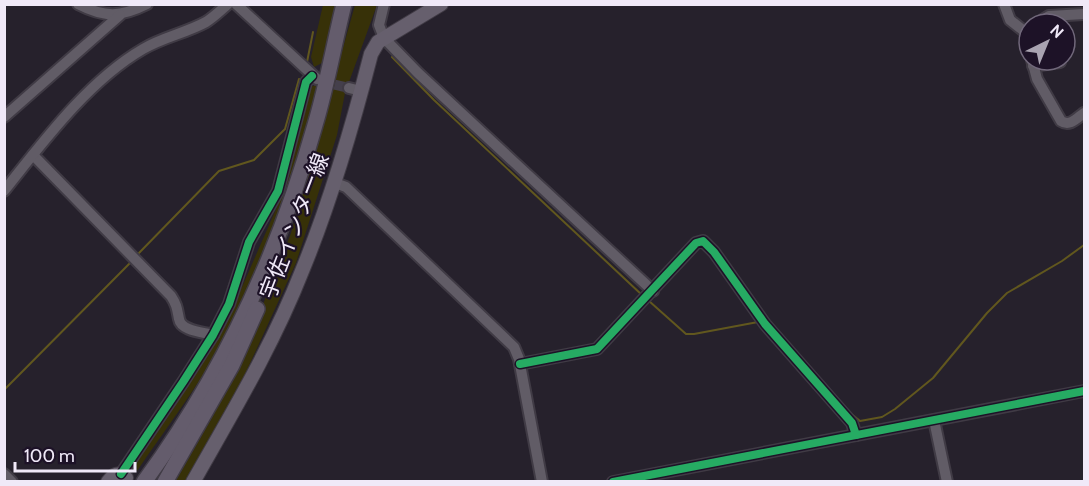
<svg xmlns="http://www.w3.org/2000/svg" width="1089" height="486" viewBox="0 0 1089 486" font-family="Cabin,'Noto Sans JP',sans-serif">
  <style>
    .green { fill: #373108 }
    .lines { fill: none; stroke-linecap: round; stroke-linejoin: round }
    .stream { stroke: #61571e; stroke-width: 2 }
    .minor-tunnel { stroke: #443f4b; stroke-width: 10; stroke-dasharray: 10 5; stroke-linecap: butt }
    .minor-casing { stroke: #403b45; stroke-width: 14 }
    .major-casing { stroke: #403b45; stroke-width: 16 }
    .highway-casing { stroke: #403b45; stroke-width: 18 }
    .minor { stroke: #615c66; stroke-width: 10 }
    .major { stroke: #665f6d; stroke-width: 14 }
    .highway { stroke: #645c6c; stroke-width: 15 }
    .cycleway-casing { stroke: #1d1227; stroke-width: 11 }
    .cycleway { stroke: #26ab63; stroke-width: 8 }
    .labels { text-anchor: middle; stroke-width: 4.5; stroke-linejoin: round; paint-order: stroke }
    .street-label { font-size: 22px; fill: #f0e9f8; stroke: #1d1227 }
  </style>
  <rect width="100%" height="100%" fill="#26212c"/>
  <!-- green -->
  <g class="green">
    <path d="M323,5H338L322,63L314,67L311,57Z"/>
    <path d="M355,5H377L345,93L337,135L296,263L241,383L185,481L175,482L213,416L249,340L291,233Z"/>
    <path d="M317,85C297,163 275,241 238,314C211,369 172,420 137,471L136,460L185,387L235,303L280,200L300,113L309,87Z"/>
  </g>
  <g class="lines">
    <!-- stream -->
    <g class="stream">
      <path d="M392,57L434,100L642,295"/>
      <path d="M307,62L313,32"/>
      <path d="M138,254L219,171L254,160L285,129L299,79"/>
      <path d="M649,301L686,334H694L758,322"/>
      <path d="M4,390L131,262"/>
      <path d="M849,412L860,421L882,417L895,409L933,378L987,313L1007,293L1062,261L1084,245"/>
    </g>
    <!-- minor-tunnel -->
    <path class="minor-tunnel" d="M320,81L349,88"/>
    <defs>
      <g id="minor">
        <path d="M78,4C105,18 121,17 147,4"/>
        <path d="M236,4L317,79"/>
        <path d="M384,4L379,25L384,38L418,73L653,291"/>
        <path d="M1004,4L1010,20L1029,35"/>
        <path d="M1036,24L1049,16L1084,14"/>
        <path d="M1032,60L1037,79L1061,121C1070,127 1077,118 1084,113"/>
        <path d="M1033,66L1060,62"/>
        <path d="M349,88L361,91"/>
        <path d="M4,117L120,15"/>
        <path d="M33,155L171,296C177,305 177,309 179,319C181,331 203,332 213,335"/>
        <path d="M335,183L346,187L514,347L519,359L542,482"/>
        <path d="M4,191C43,142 88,81 143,49C163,37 186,33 206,22C214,17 221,10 228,4"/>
        <path d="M520,364L597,349L696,243L703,241L714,252L765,324L852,423L856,435"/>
        <path d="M934,420L947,482"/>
        <path d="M4,474L12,482"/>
        <path d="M121,474L183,382L213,335L229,304L249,242L278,191L306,82L312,76"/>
        <path d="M613,482L1084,391"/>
      </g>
      <g id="major">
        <path d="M108,482C114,474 118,472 126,478"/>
        <path d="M193,482C232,413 273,345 302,271C331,201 352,128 371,54L378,42L441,4"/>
      </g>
      <g id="highway">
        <path d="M144,482C223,374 279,253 315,125C327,85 334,44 344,4"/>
        <path d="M165,482L232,365L257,309"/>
      </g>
    </defs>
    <!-- minor casing -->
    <use href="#minor" class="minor-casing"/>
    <!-- major casing -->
    <use href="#major" class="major-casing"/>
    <!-- highway casing -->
    <use href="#highway" class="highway-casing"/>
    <!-- minor -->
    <use href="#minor" class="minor"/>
    <!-- major -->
    <use href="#major" class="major"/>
    <!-- highway -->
    <use href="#highway" class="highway"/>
    <defs>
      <g id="cycleway">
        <path d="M520,364L597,349L696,243L703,241L714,252L765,324L852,423L856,435"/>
        <path d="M121,474L183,382L213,335L229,304L249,242L278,191L306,82L312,76"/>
        <path d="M613,482L1084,391"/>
      </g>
    </defs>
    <!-- cycleway casing -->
    <use href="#cycleway" class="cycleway-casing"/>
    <!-- cycleway -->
    <use href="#cycleway" class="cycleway"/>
  </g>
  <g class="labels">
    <!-- street labels -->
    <g class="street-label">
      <text transform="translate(294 226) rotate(-69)" y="8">宇佐インター線</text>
    </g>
  </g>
  <!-- border -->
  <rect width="1089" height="486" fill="none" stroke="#f0e9f8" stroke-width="12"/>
  <!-- north arrow -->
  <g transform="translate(1047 42) rotate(43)"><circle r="28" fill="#1d1227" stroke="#71687b" stroke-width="1.5"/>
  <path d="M0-4.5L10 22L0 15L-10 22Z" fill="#a9a3b1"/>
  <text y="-9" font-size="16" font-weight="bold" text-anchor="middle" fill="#f0e9f8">N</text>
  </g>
  <!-- scale -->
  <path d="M15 462v9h120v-9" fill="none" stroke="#f0e9f8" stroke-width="3"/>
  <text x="24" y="462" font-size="18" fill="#f0e9f8" stroke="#1d1227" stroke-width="4.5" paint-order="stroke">100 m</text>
</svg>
